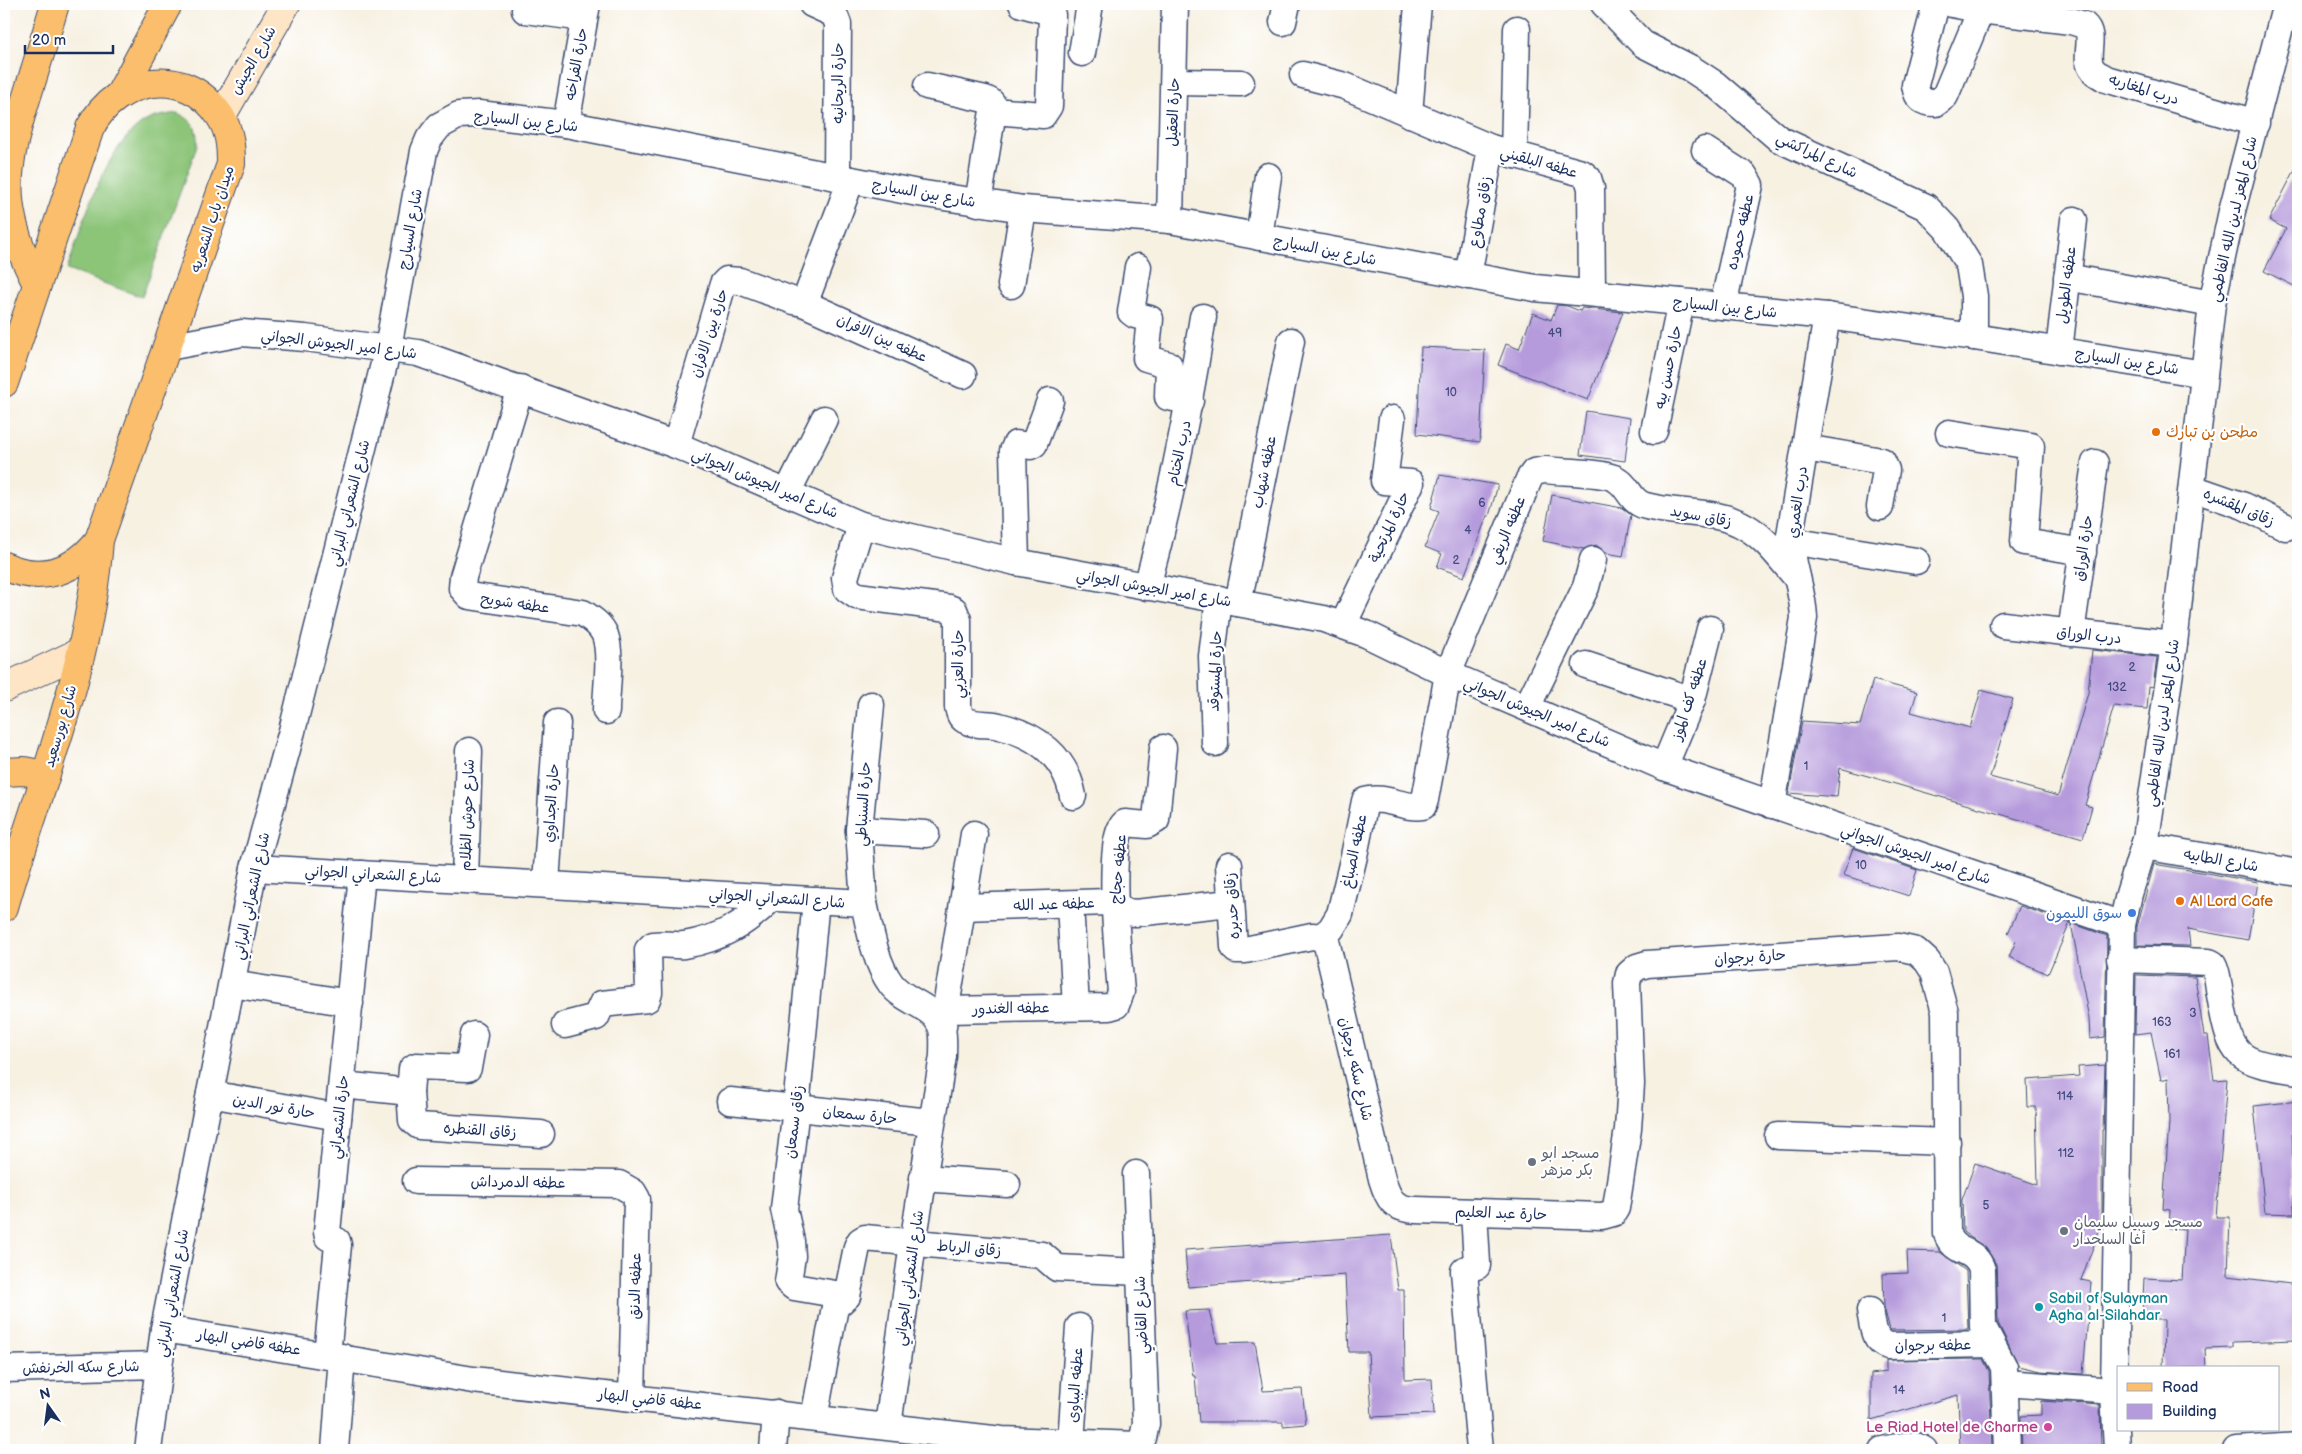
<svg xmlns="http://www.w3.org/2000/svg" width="2302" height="1454" viewBox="0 0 2302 1454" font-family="'Balsamiq Sans','Playpen Sans Arabic',sans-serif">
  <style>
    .grass { fill: #8cc578; stroke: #547a6b }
    .building { fill: #b69bdc }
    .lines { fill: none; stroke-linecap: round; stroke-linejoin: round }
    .minor-casing { stroke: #3c4c72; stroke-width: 29 }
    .secondary-casing { stroke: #3c4c72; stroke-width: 30 }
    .primary-casing { stroke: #3c4c72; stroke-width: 30 }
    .minor { stroke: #fff; stroke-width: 26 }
    .secondary { stroke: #fde5c5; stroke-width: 28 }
    .primary { stroke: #fabe6d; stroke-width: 28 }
    .food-dot { fill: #e8710a; stroke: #fff; stroke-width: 2 }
    .shop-dot { fill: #3f7fe0; stroke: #fff; stroke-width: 2 }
    .worship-dot { fill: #6b7280; stroke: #fff; stroke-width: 2 }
    .culture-dot { fill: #0f9aa8; stroke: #fff; stroke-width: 2 }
    .hotel-dot { fill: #d1479c; stroke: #fff; stroke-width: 2 }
    .labels { text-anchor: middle; stroke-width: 4.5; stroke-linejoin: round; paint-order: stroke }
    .number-label { font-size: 12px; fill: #424a7e }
    .street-label { font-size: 15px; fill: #1b2f5e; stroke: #fff }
    .food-label { font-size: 15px; fill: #c56008; stroke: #fff; text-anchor: start }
    .shop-label { font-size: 15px; fill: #366cbe; stroke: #fff; text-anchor: end }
    .worship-label { font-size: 15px; fill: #5b616d; stroke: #fff; text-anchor: start }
    .culture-label { font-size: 15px; fill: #0d838f; stroke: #fff; text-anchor: start }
    .hotel-label { font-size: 15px; fill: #b23c85; stroke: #fff; text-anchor: end }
  </style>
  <rect width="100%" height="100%" fill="#fff"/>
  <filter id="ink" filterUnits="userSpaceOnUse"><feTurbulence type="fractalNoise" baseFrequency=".02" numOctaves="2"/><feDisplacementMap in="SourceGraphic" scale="10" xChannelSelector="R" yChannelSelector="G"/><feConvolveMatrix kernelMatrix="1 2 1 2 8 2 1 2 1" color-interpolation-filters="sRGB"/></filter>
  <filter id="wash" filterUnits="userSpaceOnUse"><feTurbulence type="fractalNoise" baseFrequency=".0096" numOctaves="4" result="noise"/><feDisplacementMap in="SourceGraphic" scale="20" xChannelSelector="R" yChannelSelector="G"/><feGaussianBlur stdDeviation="1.12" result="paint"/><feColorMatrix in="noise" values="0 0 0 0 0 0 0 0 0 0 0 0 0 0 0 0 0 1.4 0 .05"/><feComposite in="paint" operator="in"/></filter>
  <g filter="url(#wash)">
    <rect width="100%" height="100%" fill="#f7f1e2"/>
    <!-- grass -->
    <path class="grass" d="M177,113C194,120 198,129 197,146L142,297L67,270C82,227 102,152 141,124C152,116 165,115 177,113Z"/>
    <g id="blocks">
      <!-- building -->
      <g class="building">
        <path d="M2298,164V288L2264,271L2286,229L2269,220Z"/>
        <path d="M1557,305L1567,306L1580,311L1582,308L1623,312L1588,400L1498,365L1506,344L1519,349L1533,313L1551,320Z"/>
        <path d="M1421,347L1485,350L1480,442L1417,434Z"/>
        <path d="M1586,411L1630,418L1625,461L1580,455Z"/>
        <path d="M1440,475L1498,485L1489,516H1487L1464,577L1437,567L1442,554L1425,547L1439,511L1431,508Z"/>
        <path d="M1552,495L1622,508L1631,515L1623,556L1606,553L1596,545L1584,549L1543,541Z"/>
        <path d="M2092,650L2157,657L2153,687L2149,686L2147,709L2114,706L2085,805L2092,807L2083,838L1840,768L1837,797L1789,793L1802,721L1860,725L1873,680L1917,692L1911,712L1970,728L1981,690L2013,699L1990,777L2058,796L2088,693Z"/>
        <path d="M1853,848L1917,870L1909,896L1843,875Z"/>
        <path d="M2154,864L2258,882L2248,940L2188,929L2190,946L2137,945V927Z"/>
        <path d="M2020,906L2070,923L2048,974L2009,957L2016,941L2008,933Z"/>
        <path d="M2071,923L2107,936L2105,1037L2090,1039L2089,1019Z"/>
        <path d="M2136,975L2195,977L2204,1036H2208L2214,1080L2227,1079L2216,1217H2230L2228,1276L2298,1285V1340L2233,1342V1348L2205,1349L2206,1368H2163L2164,1320H2142L2144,1278L2182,1280L2185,1229L2169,1228L2170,1210L2163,1209L2169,1122L2168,1078L2161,1080L2151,1032L2135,1034Z"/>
        <path d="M2105,1065L2103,1130H2102V1223L2081,1280L2091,1282L2083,1374L2041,1371L2019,1366L1998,1323L1996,1264L1986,1248L1963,1232L1962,1200L1975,1163L2038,1185L2036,1107H2028L2027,1080L2079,1076L2078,1067Z"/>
        <path d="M2298,1101V1132L2292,1133L2294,1214L2265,1213L2254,1106Z"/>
        <path d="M1391,1235L1398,1290H1404L1405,1380L1432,1379L1434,1414L1372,1417L1368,1352H1349L1345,1275L1188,1287L1185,1250Z"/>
        <path d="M1907,1251L1940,1252L1966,1271L1968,1329L1890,1330L1884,1307L1883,1274L1908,1273Z"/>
        <path d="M1209,1310L1217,1343L1255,1342L1263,1391L1302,1389L1306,1424L1283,1426V1422H1199L1195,1376H1193L1185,1311Z"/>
        <path d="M1983,1359L1989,1371L1992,1450H1960L1958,1395L1871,1420V1374L1886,1372V1360Z"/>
        <path d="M2041,1401L2100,1405L2101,1450H2022L2021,1416L2041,1415Z"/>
      </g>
    </g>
  </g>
  <g filter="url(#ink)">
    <use href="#blocks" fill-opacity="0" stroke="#3c4c72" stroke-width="1"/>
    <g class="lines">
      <defs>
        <g id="minor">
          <path d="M812,4L834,14L838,24L837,177"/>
          <path d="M1604,4L1643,44L1690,68L1716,85L1779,139L1926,207L1947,229L1969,265L1974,296V337"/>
          <path d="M1936,4L1915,85C1917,99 1922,103 1936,103L1945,96L1981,10"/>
          <path d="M1952,4L1988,11L2071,21L2084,25C2097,36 2082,58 2093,70C2096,74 2102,76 2106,79L2256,123"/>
          <path d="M525,10L584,18"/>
          <path d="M1283,22L1287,4"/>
          <path d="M1082,53L1090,4"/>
          <path d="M1303,75L1345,86L1491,148L1582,173L1588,178L1591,188L1592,293"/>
          <path d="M1174,82L1241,83"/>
          <path d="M927,86L985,99L991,102L996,110"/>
          <path d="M1409,114L1418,4"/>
          <path d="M566,124L587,4"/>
          <path d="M1705,150L1744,175L1750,185L1723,306"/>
          <path d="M1514,155L1517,29"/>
          <path d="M978,203L993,111L1043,115L1049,106L1052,15L1047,11L1022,4"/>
          <path d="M1170,220L1175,4"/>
          <path d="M1259,237L1268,176"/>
          <path d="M1138,267L1131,312L1135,315L1150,319L1146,358L1169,365L1168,397L1190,401"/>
          <path d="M1468,276L1491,148"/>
          <path d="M2067,277L2212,304"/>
          <path d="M1011,285L1023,209"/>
          <path d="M801,302L963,375"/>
          <path d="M168,347L242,333L305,338L418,353L676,445L861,525L1016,562L1324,619L1366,634L1448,674L1664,767L2122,925"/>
          <path d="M2059,351L2074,220"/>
          <path d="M520,388L463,577L462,588L469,596L583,613C592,619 601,625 605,635C612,655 606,690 606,711"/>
          <path d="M1654,431L1681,302"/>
          <path d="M1949,433L2031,446L2024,542L2083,552"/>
          <path d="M676,445L723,284L727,280L740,281L794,301L799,302L806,299L851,180"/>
          <path d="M1805,448L1882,461L1886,470L1880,507"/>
          <path d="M2192,488L2244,506L2286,527"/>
          <path d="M787,493L824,419"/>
          <path d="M861,525L845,578L847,589L857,596L949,608L954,610L958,620V707C959,712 960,717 965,720C975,726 989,723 999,726C1037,735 1066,757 1073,796"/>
          <path d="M1790,541L1916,561"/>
          <path d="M1016,562L1013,451L1016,444L1030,446L1034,444L1050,401"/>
          <path d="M1147,587C1171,498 1189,408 1203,317"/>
          <path d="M1238,603L1291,341"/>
          <path d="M1343,625L1411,483L1384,481L1392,419"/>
          <path d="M2003,625L2174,644"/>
          <path d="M2071,633L2095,463"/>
          <path d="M1586,665L1692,700"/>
          <path d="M1527,707L1586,587L1593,560"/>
          <path d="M1215,743L1212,656L1219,599"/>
          <path d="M1664,767L1692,700L1710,629"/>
          <path d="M1772,805L1804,618C1803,589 1791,565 1790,535L1827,316"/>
          <path d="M859,830L926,834"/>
          <path d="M2144,846L2298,873"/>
          <path d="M1229,865L1234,947L1236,950H1245L1312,936L1321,937"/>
          <path d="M254,868L864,903C870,930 875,962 891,984C905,1003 935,1005 942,1029C944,1037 943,1048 943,1056L913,1243L888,1426"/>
          <path d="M465,879L469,751"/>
          <path d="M546,883L557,723"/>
          <path d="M816,900L796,1108L784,1209L791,1241L792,1256L788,1282L794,1287L847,1296"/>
          <path d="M864,903L859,830L871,705"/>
          <path d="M1070,904L1076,1007"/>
          <path d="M963,907L1108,902L1127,912L1135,913L1231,903"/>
          <path d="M1321,937L1327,945L1382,1179C1388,1199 1393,1209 1416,1210L1602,1216L1613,1213L1616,1208L1628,1129L1631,1084L1627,983L1629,974L1637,967L1647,964L1898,947L1916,951L1927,961L1934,972L1945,1012L1947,1234C1954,1255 1975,1247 1982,1270L1983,1327L2004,1367L2007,1450"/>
          <path d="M1321,937L1331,929L1340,914L1354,856L1365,801C1385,795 1403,809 1423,806L1425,800L1448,674L1529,479L1534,472L1545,470C1560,472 1605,472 1616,479C1629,486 1630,502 1646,506C1679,515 1716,509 1746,527C1766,538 1782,561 1797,578"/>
          <path d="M2120,959L2209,962L2213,964C2218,972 2218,985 2220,995C2231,1059 2235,1061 2298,1071"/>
          <path d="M232,984L350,1003"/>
          <path d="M946,1010L1109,1007L1116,1005L1121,992C1119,966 1105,836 1125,823L1147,825L1156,820L1163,748"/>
          <path d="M565,1025L596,1017L602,1004L647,999L649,993L648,950L653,945C663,943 674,946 684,945C721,939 746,923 772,898"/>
          <path d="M943,1026L974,834"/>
          <path d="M342,1085L410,1092L412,1069L416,1066L468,1068L474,1035"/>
          <path d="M410,1092L412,1120L419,1126L541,1134"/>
          <path d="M210,1094L338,1117"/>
          <path d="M730,1101L931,1122"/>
          <path d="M1778,1136L1947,1142"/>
          <path d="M923,1178L1007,1184"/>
          <path d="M416,1181L619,1184L633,1192L637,1199L632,1397"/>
          <path d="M1474,1212L1477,1263V1266L1466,1269L1464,1271L1480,1450"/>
          <path d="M1870,1311C1873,1324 1872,1341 1888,1346L1991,1344"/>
          <path d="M164,1329L473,1380L1002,1440L1138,1445"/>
          <path d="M327,1355L338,1245L337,1241L328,1237L327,1232L362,874"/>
          <path d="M4,1369L159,1365"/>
          <path d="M2005,1383L2114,1391"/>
          <path d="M814,1418L835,1307L847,1296L857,1247L860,1241L865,1238L1042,1255L1057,1268L1140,1272"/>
          <path d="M1071,1442L1079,1327"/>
          <path d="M148,1450L164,1329L254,868L292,731L388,348L424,151L429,139L439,126L459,115L479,114L566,124L918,193L1023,209L1170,220L1535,288L1827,316L1974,337L2204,374"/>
          <path d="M335,1450L342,1357"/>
          <path d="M773,1450L776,1413"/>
          <path d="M1131,1450L1143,1438L1146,1424L1136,1174"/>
          <path d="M1882,1450C1896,1448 1912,1441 1924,1450"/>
          <path d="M2117,1450L2114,1391L2122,925L2129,894L2146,839L2174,644L2212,304L2232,211L2286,4"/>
          <path d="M2236,1450L2298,1446"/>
        </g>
        <g id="secondary">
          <path d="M221,117L286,4"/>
          <path d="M4,688L80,652"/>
        </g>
        <g id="primary">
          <path d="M121,92L168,4"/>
          <path d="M37,284C0,213 2,174 26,99C36,67 46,35 55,4"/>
          <path d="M4,383L90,128C117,76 186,64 220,116C230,131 231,147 231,164L99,540C74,572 42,583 4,566"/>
          <path d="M4,772L24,771L45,775"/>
          <path d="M4,907C39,786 90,667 99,540"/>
        </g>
      </defs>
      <!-- minor casing -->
      <use href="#minor" class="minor-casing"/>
      <!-- secondary casing -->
      <use href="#secondary" class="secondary-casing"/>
      <!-- primary casing -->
      <use href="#primary" class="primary-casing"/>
      <!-- minor -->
      <use href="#minor" class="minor"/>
      <!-- secondary -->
      <use href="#secondary" class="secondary"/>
      <!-- primary -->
      <use href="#primary" class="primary"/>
    </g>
  </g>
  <!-- markers -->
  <g class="food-dot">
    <circle cx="2156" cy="432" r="5"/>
    <circle cx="2180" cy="901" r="5"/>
  </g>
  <circle class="shop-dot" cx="2132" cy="913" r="5"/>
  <g class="worship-dot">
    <circle cx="1532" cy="1162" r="5"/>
    <circle cx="2064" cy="1231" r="5"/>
  </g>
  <circle class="culture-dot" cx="2039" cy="1307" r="5"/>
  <circle class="hotel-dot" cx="2048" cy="1427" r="5"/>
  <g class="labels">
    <!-- number labels -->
    <g class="number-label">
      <text x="1555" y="337">49</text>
      <text x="1451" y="396">10</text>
      <text x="1482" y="507">6</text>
      <text x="1468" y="534">4</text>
      <text x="1456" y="564">2</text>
      <text x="2132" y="671">2</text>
      <text x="2117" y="691">132</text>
      <text x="1806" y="770">1</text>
      <text x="1861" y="869">10</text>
      <text x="2193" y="1017">3</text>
      <text x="2162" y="1026">163</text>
      <text x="2172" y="1058">161</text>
      <text x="2065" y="1100">114</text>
      <text x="2066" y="1157">112</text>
      <text x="1986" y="1209">5</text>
      <text x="1944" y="1322">1</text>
      <text x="1899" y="1394">14</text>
    </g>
    <!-- street labels -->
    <g class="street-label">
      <text transform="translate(253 60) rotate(-60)" y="5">شارع الجيش</text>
      <text transform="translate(576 64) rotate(-80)" y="5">حارة الفراخه</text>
      <text transform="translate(838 83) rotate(-90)" y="5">حارة الريحانيه</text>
      <text transform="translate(2144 89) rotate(17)" y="5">درب المغاربه</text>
      <text transform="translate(1173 112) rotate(-88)" y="5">حارة العقيل</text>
      <text transform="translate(526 121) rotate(6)" y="5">شارع بين السيارج</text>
      <text transform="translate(1817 155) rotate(25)" y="5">شارع المراكشي</text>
      <text transform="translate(1539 162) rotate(16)" y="5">عطفه البلقيني</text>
      <text transform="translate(924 193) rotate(10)" y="5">شارع بين السيارج</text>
      <text transform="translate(1480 212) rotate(-80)" y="5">زقاق مطاوع</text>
      <text transform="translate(212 219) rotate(-72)" y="5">ميدان باب الشعريه</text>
      <text transform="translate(2233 219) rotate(-77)" y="5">شارع المعز لدين الله الفاطمي</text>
      <text transform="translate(410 229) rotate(-80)" y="5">شارع السيارج</text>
      <text transform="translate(1740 232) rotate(-77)" y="5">عطفه حموده</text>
      <text transform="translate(1325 250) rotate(11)" y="5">شارع بين السيارج</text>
      <text transform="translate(2066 285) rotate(-83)" y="5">عطفه الطويل</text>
      <text transform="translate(1725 307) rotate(6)" y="5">شارع بين السيارج</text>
      <text transform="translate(709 333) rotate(-72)" y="5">حارة بين الافران</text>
      <text transform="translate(882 338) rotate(24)" y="5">عطفه بين الافران</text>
      <text transform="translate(339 344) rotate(7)" y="5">شارع امير الجيوش الجواني</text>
      <text transform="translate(2127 361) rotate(9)" y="5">شارع بين السيارج</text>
      <text transform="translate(1668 367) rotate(-78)" y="5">حارة حسن بيه</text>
      <text transform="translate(1179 453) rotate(-78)" y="5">درب الختام</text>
      <text transform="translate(1264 472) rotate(-79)" y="5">عطفه شهاب</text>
      <text transform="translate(765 483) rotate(23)" y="5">شارع امير الجيوش الجواني</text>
      <text transform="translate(1797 502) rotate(-82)" y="5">درب الغمري</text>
      <text transform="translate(349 503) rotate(-76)" y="5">شارع الشعراني البراني</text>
      <text transform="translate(2239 507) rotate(23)" y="5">زقاق المقشره</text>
      <text transform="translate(1701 516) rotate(11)" y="5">زقاق سويد</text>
      <text transform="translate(1389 527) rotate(-65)" y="5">حارة المرتحية</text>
      <text transform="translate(1507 530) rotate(-67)" y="5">عطفه الريفي</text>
      <text transform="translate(2083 548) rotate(-82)" y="5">حارة الوراق</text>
      <text transform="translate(1154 588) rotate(10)" y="5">شارع امير الجيوش الجواني</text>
      <text transform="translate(515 603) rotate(8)" y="5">عطفه شويح</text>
      <text transform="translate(2089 635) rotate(6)" y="5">درب الوراق</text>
      <text transform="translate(958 664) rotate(-90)" y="5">حارة العزبي</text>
      <text transform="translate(1215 671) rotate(-88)" y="5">حارة المستوقد</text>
      <text transform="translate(1689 699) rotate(-72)" y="5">عطفه كف الموز</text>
      <text transform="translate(1537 712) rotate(23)" y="5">شارع امير الجيوش الجواني</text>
      <text transform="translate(2162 723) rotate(-82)" y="5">شارع المعز لدين الله الفاطمي</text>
      <text transform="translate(60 726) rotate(-74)" y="5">شارع بورسعيد</text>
      <text transform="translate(551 803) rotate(-86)" y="5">حارة الجداوي</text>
      <text transform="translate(863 804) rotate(-87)" y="5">حارة السنباطي</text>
      <text transform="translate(467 815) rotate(-88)" y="5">شارع حوش الظلام</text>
      <text transform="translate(1354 851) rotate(-78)" y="5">عطفه الصباغ</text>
      <text transform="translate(1916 854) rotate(19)" y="5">شارع امير الجيوش الجواني</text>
      <text transform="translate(2221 860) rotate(10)" y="5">شارع الطابيه</text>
      <text transform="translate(1118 869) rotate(-85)" y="5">عطفه حجاج</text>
      <text transform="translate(373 874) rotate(3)" y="5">شارع الشعراني الجواني</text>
      <text transform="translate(251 896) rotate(-78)" y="5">شارع الشعراني البراني</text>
      <text transform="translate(777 898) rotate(4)" y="5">شارع الشعراني الجواني</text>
      <text transform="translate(1054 904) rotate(-2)" y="5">عطفه عبد الله</text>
      <text transform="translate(1232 906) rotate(-94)" y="5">زقاق حدبره</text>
      <text transform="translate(1750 957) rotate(-4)" y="5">حارة برجوان</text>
      <text transform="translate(1011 1008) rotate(-1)" y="5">عطفه الغندور</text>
      <text transform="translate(1356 1069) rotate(77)" y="5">شارع سكه برجوان</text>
      <text transform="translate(274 1106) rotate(10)" y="5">حارة نور الدين</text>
      <text transform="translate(860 1115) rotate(6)" y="5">حارة سمعان</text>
      <text transform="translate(339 1117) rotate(-84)" y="5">حارة الشعراني</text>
      <text transform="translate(794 1122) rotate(-83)" y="5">زقاق سمعان</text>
      <text transform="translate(480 1130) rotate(4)" y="5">زقاق القنطره</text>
      <text transform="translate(518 1182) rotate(1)" y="5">عطفه الدمرداش</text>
      <text transform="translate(1501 1213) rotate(2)" y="5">حارة عبد العليم</text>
      <text transform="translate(969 1248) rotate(5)" y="5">زقاق الرباط</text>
      <text transform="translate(909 1278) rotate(-82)" y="5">شارع الشعراني الجواني</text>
      <text transform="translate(635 1286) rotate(-89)" y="5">عطفه الدنق</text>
      <text transform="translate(172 1293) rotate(-80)" y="5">شارع الشعراني البراني</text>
      <text transform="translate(1141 1315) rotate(-92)" y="5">شارع القاضي</text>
      <text transform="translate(249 1342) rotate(9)" y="5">عطفه قاضي البهار</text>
      <text transform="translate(1933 1345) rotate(-1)" y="5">عطفه برجوان</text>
      <text transform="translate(81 1367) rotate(-1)" y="5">شارع سكه الخرنفش</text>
      <text transform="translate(1075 1385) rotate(-86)" y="5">عطفه البباوى</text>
      <text transform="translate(650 1399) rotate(6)" y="5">عطفه قاضي البهار</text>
    </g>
    <!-- food labels -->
    <g class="food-label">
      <text x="2166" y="437">مطحن بن تبارك</text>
      <text x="2190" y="906">Al Lord Cafe</text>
    </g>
    <!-- shop labels -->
    <g class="shop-label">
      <text x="2122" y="918">سوق الليمون</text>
    </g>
    <!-- worship labels -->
    <g class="worship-label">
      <text x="1542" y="1158">مسجد ابو<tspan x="1542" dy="17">بكر مزهر</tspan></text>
      <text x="2074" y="1227">مسجد وسبيل سليمان<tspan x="2074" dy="17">أغا السلحدار</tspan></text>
    </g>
    <!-- culture labels -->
    <g class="culture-label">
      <text x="2049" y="1303">Sabil of Sulayman<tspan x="2049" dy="17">Agha al-Silahdar</tspan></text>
    </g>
    <!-- hotel labels -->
    <g class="hotel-label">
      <text x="2038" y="1432">Le Riad Hotel de Charme</text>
    </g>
  </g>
  <!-- margin -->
  <rect width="2302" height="1454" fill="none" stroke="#fff" stroke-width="20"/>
  <!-- legend -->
  <rect x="2117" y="1366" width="162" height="65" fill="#ffffff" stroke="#a4acbf"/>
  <rect x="2127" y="1383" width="25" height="8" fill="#fabe6d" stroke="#a4acbf"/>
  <text x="2162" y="1392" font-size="15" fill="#1b2f5e">Road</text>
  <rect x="2127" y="1404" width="25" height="15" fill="#b69bdc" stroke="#a4acbf"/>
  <text x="2162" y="1416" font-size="15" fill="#1b2f5e">Building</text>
  <!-- north arrow -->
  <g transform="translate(48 1406) rotate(346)" stroke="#ffffff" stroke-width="4" paint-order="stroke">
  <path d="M0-4L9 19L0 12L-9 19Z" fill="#1b2f5e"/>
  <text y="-8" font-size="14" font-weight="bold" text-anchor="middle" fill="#1b2f5e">N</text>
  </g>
  <!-- scale -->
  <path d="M25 45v8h88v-8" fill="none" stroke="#1b2f5e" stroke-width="2.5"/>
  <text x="32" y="45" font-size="15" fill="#1b2f5e" stroke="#ffffff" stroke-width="4" paint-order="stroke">20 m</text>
</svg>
